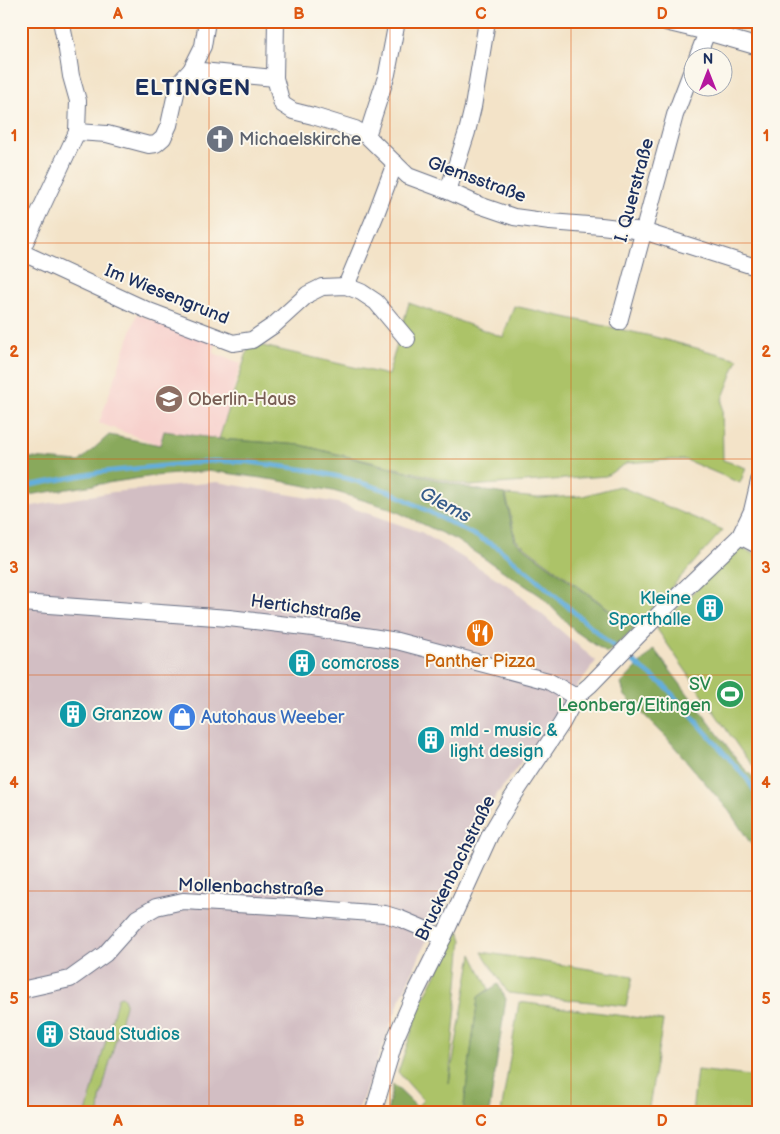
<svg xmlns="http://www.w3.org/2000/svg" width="780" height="1134" viewBox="0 0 780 1134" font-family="'Balsamiq Sans',sans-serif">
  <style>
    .built { fill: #f7d0cc }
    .industrial { fill: #d2bec3 }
    .green { fill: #acc368; stroke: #647963 }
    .forest { fill: #89a95c; stroke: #526c5d }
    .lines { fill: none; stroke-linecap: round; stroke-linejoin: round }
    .stream { stroke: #64aedc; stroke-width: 4.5 }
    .minor-casing { stroke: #676e83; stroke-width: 18 }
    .minor { stroke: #fff; stroke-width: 16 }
    .grid { fill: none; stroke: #de5710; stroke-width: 1; stroke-opacity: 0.55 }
    .labels { text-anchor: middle; stroke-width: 4; stroke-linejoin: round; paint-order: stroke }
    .worship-label { font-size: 18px; fill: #5b616d; stroke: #fbf7ec; text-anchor: start }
    .street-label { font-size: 18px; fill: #1b2f5e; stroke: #fbf7ec }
    .education-label { font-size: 18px; fill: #785e54; stroke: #fbf7ec; text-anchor: start }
    .culture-label { font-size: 18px; fill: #0d838f; stroke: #fbf7ec; text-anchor: start }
    .food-label { font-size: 18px; fill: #c56008; stroke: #fbf7ec }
    .leisure-label { font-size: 18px; fill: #27864d; stroke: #fbf7ec; text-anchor: end }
    .shop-label { font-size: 18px; fill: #366cbe; stroke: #fbf7ec; text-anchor: start }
    .water-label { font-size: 19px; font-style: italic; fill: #355b8a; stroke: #fbf7ec }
    .district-label { font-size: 22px; font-weight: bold; letter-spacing: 1px; fill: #1b2f5e; stroke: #fbf7ec }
    .neatline { fill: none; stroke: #de5710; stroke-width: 2 }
    .grid-label { font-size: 16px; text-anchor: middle; font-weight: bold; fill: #de5710 }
  </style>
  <rect width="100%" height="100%" fill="#fbf7ec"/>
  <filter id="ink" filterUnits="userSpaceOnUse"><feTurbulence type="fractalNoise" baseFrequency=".02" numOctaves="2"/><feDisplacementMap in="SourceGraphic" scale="10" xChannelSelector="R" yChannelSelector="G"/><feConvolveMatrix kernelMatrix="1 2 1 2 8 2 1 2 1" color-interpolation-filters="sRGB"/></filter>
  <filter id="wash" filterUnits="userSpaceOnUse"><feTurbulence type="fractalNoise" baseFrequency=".0096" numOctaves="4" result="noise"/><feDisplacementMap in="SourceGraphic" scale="20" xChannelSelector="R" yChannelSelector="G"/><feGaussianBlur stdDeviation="1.12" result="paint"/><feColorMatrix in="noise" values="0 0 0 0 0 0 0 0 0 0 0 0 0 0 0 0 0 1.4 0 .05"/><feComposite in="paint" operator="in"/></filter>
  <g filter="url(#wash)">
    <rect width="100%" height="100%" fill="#f3e3c8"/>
    <!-- built -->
    <path class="built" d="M137,314L216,342L213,353L241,363L219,439L164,432L160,445L99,423Z"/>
    <!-- industrial -->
    <path class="industrial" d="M217,482L338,503L421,532L509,586L596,661L495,797L446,897L402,995L357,1113H21V508L113,492Z"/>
    <!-- green -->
    <g class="green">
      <path d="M409,303L503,337L514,306L651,336L738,359L722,400L723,460L746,468L740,483L686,460H666L627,463L606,476L470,486L301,445L219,439L250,343L388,375Z"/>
      <path d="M619,486L723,530L635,628L516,540L506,495L538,498L583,496Z"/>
      <path d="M738,547L759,556V772L746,758L657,629Z"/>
      <path d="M459,931L462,940L449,1083L472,954L489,989L478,997L463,1113H419L417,1107L423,1100L398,1072L422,1001Z"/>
      <path d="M482,952L633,976L626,1006L508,993Z"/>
      <path d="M122,996L125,1000V1005L100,1099L99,1113H86L118,997Z"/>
      <path d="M519,1002L663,1021L648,1113H501Z"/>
      <path d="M697,1070L759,1077V1113H692Z"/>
    </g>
    <!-- forest -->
    <g class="forest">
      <path d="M164,431L219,439L301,445L473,489L505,494L515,541L635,629L607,653L575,631L541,596L456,540L389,508L333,491L275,480L212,471L154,476L21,496V457L79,462L109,435L160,445Z"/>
      <path d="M654,649L742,766L759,783V856L729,811L667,738L625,696L621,684Z"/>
      <path d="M498,984L506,999L489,1113H463L478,997Z"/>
      <path d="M393,1084L417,1107L419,1113H387Z"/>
    </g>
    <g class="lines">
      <!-- stream -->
      <path class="stream" d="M21,487L101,472L213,461L248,462L309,470L349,479L391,492L497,547L534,577L608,642L666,687L747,779L759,798"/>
    </g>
  </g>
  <g filter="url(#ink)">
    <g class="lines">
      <defs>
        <g id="minor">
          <path d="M276,21L275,78L282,104L293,111L313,116L355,129L367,136L408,176L448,191L479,205L514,217L550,222L601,226L643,231L759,268"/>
          <path d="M661,21L707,32L759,47"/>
          <path d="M697,58L707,32"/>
          <path d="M191,70L275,78"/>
          <path d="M77,132L107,134L149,145L156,144L163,138L169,125L178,84L191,70L203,46L207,21"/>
          <path d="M367,136L387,74L397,21"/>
          <path d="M448,191L467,132L473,107L487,21"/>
          <path d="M21,251L77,132L78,101L71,76L67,50L61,21"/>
          <path d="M21,252L149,311L233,343L252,340L274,325L308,294L322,287L346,286L361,292L376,302L407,339"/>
          <path d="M346,286L376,214L395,163"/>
          <path d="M619,322L675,115L692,70"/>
          <path d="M740,536L759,546"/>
          <path d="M21,603L229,618L313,628L397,641L548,681L576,697"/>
          <path d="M21,990L70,979L105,954L137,918L156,907L183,901L291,907L385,914L401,919L427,930L443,938"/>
          <path d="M373,1113L396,1037L412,1000L443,938L490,835L510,801L562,723L576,697L590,685L661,612L740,536L752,511L759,481"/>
        </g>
      </defs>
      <!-- minor casing -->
      <use href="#minor" class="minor-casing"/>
      <!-- minor -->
      <use href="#minor" class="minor"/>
    </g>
  </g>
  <!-- grid -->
  <path class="grid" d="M209,21V1113M390,21V1113M571,21V1113M21,243H759M21,459H759M21,675H759M21,891H759"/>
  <!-- icons -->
  <defs>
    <symbol id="church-disc" viewBox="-11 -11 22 22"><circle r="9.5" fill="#6b7280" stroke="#fbf7ec"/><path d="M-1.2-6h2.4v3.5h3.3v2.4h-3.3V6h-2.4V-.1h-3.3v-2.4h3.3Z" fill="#fff"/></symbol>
    <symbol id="school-disc" viewBox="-11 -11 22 22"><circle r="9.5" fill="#8d6e63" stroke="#fbf7ec"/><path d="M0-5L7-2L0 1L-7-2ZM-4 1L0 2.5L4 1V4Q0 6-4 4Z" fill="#fff"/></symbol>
    <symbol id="building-disc" viewBox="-11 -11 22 22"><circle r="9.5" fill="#0f9aa8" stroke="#fbf7ec"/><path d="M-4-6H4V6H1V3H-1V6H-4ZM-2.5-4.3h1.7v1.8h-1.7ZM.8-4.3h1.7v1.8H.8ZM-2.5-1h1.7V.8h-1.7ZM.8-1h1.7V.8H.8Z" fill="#fff"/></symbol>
    <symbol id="restaurant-disc" viewBox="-11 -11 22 22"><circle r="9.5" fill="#e8710a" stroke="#fbf7ec"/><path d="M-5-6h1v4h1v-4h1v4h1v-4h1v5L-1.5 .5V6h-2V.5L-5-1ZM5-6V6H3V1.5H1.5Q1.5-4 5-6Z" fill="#fff"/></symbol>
    <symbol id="stadium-disc" viewBox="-11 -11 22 22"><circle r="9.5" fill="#2e9e5b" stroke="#fbf7ec"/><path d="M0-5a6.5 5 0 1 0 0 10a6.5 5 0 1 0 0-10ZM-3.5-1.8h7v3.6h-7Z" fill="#fff"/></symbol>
    <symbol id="shop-disc" viewBox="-11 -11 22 22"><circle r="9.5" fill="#3f7fe0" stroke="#fbf7ec"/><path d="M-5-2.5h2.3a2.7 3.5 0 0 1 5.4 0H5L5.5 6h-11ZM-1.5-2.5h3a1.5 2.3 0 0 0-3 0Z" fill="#fff"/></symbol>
  </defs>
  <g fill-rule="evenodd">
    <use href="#church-disc" x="204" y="123" width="32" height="32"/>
    <use href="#school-disc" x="153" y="383" width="32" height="32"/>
    <use href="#building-disc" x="694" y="592" width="32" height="32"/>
    <use href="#restaurant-disc" x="464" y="617" width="32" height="32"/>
    <use href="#building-disc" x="286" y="647" width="32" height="32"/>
    <use href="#stadium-disc" x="714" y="678" width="32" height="32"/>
    <use href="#building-disc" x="57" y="698" width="32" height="32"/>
    <use href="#shop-disc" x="166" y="701" width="32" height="32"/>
    <use href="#building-disc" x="415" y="724" width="32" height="32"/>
    <use href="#building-disc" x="34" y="1018" width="32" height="32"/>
  </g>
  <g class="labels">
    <!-- worship labels -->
    <g class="worship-label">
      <text x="239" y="145">Michaelskirche</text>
    </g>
    <!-- street labels -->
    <g class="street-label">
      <text transform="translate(477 179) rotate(20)" y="6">Glemsstraße</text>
      <text transform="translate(634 190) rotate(-75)" y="6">I. Querstraße</text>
      <text transform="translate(167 294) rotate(22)" y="6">Im Wiesengrund</text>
      <text transform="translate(306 608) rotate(8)" y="6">Hertichstraße</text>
      <text transform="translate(455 868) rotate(-64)" y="6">Bruckenbachstraße</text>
      <text transform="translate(251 887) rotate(2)" y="6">Mollenbachstraße</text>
    </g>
    <!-- education labels -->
    <g class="education-label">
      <text x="188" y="405">Oberlin-Haus</text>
    </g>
    <!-- culture labels -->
    <g class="culture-label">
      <text x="691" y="604" text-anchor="end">Kleine<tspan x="691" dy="21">Sporthalle</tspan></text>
      <text x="321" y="669">comcross</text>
      <text x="92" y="720">Granzow</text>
      <text x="450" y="736">mld - music &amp;<tspan x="450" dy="21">light design</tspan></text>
      <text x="69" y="1040">Staud Studios</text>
    </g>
    <!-- food labels -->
    <g class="food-label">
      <text x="480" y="667">Panther Pizza</text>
    </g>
    <!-- leisure labels -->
    <g class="leisure-label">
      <text x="711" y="690">SV<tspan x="711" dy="21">Leonberg/Eltingen</tspan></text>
    </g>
    <!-- shop labels -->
    <g class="shop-label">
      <text x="201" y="723">Autohaus Weeber</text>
    </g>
    <!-- water labels -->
    <g class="water-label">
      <text transform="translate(446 504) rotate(28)" y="7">Glems</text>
    </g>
    <!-- district labels -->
    <g class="district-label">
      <text x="193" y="95">ELTINGEN</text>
    </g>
  </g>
  <!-- margin -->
  <rect width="780" height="1134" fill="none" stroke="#fbf7ec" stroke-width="55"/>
  <!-- north arrow -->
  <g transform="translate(708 72)"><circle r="24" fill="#fbf7ec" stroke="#a1a7b3"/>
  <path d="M0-4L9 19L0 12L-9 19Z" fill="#b5179e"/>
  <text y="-8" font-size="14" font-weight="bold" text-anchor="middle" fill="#1b2f5e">N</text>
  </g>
  <rect x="28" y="28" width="724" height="1078" class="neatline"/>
  <g class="grid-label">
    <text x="118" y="19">A</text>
    <text x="299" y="19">B</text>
    <text x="481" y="19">C</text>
    <text x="662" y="19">D</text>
    <text x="14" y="141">1</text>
    <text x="766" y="141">1</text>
    <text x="14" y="357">2</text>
    <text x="766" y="357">2</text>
    <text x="14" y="573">3</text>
    <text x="766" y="573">3</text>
    <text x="14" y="788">4</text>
    <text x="766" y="788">4</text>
    <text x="14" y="1004">5</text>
    <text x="766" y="1004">5</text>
    <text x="118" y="1126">A</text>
    <text x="299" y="1126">B</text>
    <text x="481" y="1126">C</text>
    <text x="662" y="1126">D</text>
  </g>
</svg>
